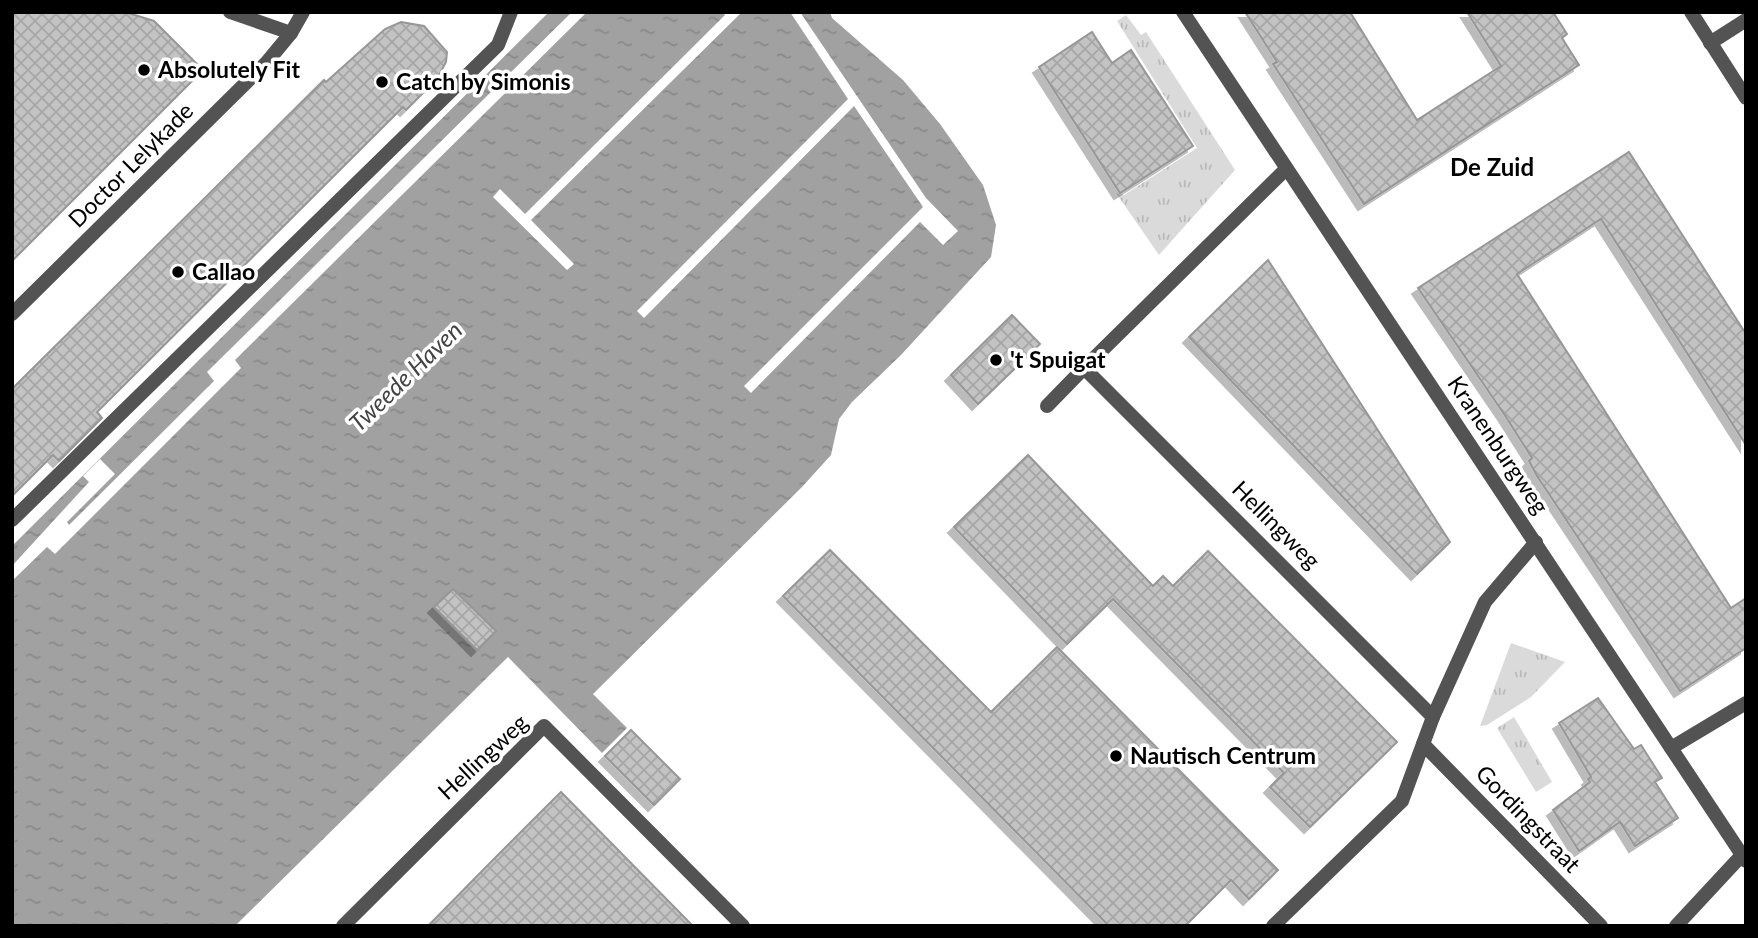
<svg xmlns="http://www.w3.org/2000/svg" width="1758" height="938" viewBox="0 0 1758 938" font-family="Lato,sans-serif">
  <style>
    .grass { fill: url(#grass-tufts) }
    .water { fill: url(#water-ripples) }
    .pier { fill: #fff }
    .building { fill: url(#building-cross-hatch); stroke: #979797; stroke-width: 2; filter: url(#shadow) }
    .lines { fill: none; stroke-linecap: round; stroke-linejoin: round }
    .lane { stroke: #535353; stroke-width: 14 }
    .street { stroke: #535353; stroke-width: 14 }
    .poi-dot { fill: #000; stroke: #fff; stroke-width: 2.5 }
    .labels { text-anchor: middle; stroke-width: 7; stroke-linejoin: round; paint-order: stroke }
    .poi-label { font-size: 23px; font-weight: bold; fill: #000; stroke: #fff; text-anchor: start }
    .street-label { font-size: 23px; fill: #000; stroke: #fff }
    .neighbourhood-label { font-size: 24px; font-weight: bold; fill: #000; stroke: #fff }
    .water-label { font-size: 24px; font-style: italic; fill: #424242; stroke: #fff }
  </style>
  <defs>
    <pattern id="grass-tufts" width="24" height="20" patternUnits="userSpaceOnUse" patternTransform="scale(1.75)"><rect width="24" height="20" fill="#dadada"/><path d="M3 7l-1-3M5 7V3M7 7l1-3M15 17l-1-3M17 17v-4M19 17l1-3" fill="none" stroke="#b9b9b9"/></pattern>
    <pattern id="water-ripples" width="26" height="14" patternUnits="userSpaceOnUse" patternTransform="scale(1.75)"><rect width="26" height="14" fill="#a1a1a1"/><path d="M2 4q2-2 4 0t4 0M15 11q2-2 4 0t4 0" fill="none" stroke="#898989"/></pattern>
    <pattern id="building-cross-hatch" width="8" height="8" patternUnits="userSpaceOnUse" patternTransform="scale(1.75)"><rect width="8" height="8" fill="#c3c3c3"/><path d="M0 0l8 8M0 8l8-8" fill="none" stroke="#a6a6a6"/></pattern>
    <filter id="shadow"><feDropShadow dx="-6" dy="6" stdDeviation="0" flood-color="#0004"/></filter>
  </defs>
  <rect width="100%" height="100%" fill="#fff"/>
  <!-- grass -->
  <g class="grass">
    <path d="M1126,15L1141,35L1146,32L1235,170L1159,255L1116,193L1124,195L1197,148L1117,21Z"/>
    <path d="M1511,643L1565,662L1531,697L1487,725L1480,726Z"/>
    <path d="M1514,717L1552,782L1536,792L1497,728Z"/>
  </g>
  <!-- water -->
  <path class="water" d="M549,12H830L832,18L903,80L940,124L983,185L996,225L991,257L901,355L852,402L839,419L831,455L802,487L593,694L627,728L602,753L508,657L235,926H12V546Z"/>
  <!-- pier -->
  <g class="pier">
    <path d="M572,12H587L235,360L241,368L55,554L47,547L12,581V566L89,482L83,476L100,459L115,474L67,522L69,525L214,381L207,372Z"/>
    <path d="M723,12H742L531,220L574,264L567,270L493,197L500,189L525,214L725,15Z"/>
    <path d="M790,12H800L926,198L958,231L943,245L920,222L751,393L744,386L923,207L854,106L644,318L637,311L848,99Z"/>
  </g>
  <!-- building -->
  <g class="building">
    <path d="M12,12H125L154,21L203,70L12,261Z"/>
    <path d="M1245,12H1350L1417,120L1501,66L1467,12H1553L1567,34L1562,38L1579,65L1364,204L1273,64L1277,62Z"/>
    <path d="M401,22L424,26L447,52L446,62L437,79L406,110L403,107L97,412L102,418L59,461L53,455L12,496V389L324,80L326,82L385,29Z"/>
    <path d="M1092,32L1112,63L1131,50L1193,146L1120,193L1039,67Z"/>
    <path d="M1629,152L1746,334V445L1601,219L1517,274L1731,608L1746,598V648L1680,691L1537,476L1529,461L1532,458L1504,414L1418,288Z"/>
    <path d="M1268,260L1450,542L1417,574L1189,337Z"/>
    <path d="M1012,315L1040,344L978,404L951,375Z"/>
    <path d="M1028,455L1153,586L1163,576L1173,586L1208,551L1397,742L1310,827L1270,787L1284,773L1113,599L1067,644L954,527Z"/>
    <path d="M830,550L991,712L1057,647L1278,870L1249,899L1231,880L1185,926H1109L783,596Z"/>
    <path d="M453,589L496,631L477,650L434,607Z"/>
    <path d="M1598,698L1634,749L1641,745L1662,778L1655,782L1678,818L1635,846L1620,822L1579,851L1553,810L1590,782L1588,779L1591,777L1559,723Z"/>
    <path d="M631,730L680,779L654,805L605,756Z"/>
    <path d="M561,792L693,926H428L493,860Z"/>
  </g>
  <g class="lines">
    <!-- lane -->
    <path class="lane" d="M1047,406L1084,368"/>
    <!-- street -->
    <g class="street">
      <path d="M230,12L291,33"/>
      <path d="M1183,12L1746,861"/>
      <path d="M1691,12L1746,98"/>
      <path d="M1710,43L1746,20"/>
      <path d="M1286,169L1084,368L1433,717"/>
      <path d="M12,314L267,62L291,33L303,12"/>
      <path d="M12,520L498,45L511,12"/>
      <path d="M1423,744L1601,926"/>
      <path d="M1671,748L1746,703"/>
      <path d="M343,926L544,726L743,926"/>
      <path d="M1273,926L1402,801L1433,717L1485,602L1536,542"/>
      <path d="M1676,926L1742,855"/>
    </g>
  </g>
  <!-- markers -->
  <g class="poi-dot">
    <circle cx="144" cy="70" r="7"/>
    <circle cx="382" cy="82" r="7"/>
    <circle cx="178" cy="272" r="7"/>
    <circle cx="996" cy="360" r="7"/>
    <circle cx="1116" cy="756" r="7"/>
  </g>
  <g class="labels">
    <!-- poi labels -->
    <g class="poi-label">
      <text x="158" y="78">Absolutely Fit</text>
      <text x="396" y="90">Catch by Simonis</text>
      <text x="192" y="280">Callao</text>
      <text x="1010" y="368">'t Spuigat</text>
      <text x="1130" y="764">Nautisch Centrum</text>
    </g>
    <!-- street labels -->
    <g class="street-label">
      <text transform="translate(131 165) rotate(-45)" y="8">Doctor Lelykade</text>
      <text transform="translate(1498 445) rotate(56)" y="8">Kranenburgweg</text>
      <text transform="translate(1276 525) rotate(45)" y="8">Hellingweg</text>
      <text transform="translate(483 757) rotate(-43)" y="8">Hellingweg</text>
      <text transform="translate(1528 819) rotate(46)" y="8">Gordingstraat</text>
    </g>
    <!-- neighbourhood labels -->
    <g class="neighbourhood-label">
      <text x="1492" y="176">De Zuid</text>
    </g>
    <!-- water labels -->
    <g class="water-label">
      <text transform="translate(406 377) rotate(-44)" y="8">Tweede Haven</text>
    </g>
  </g>
  <!-- border -->
  <rect width="1758" height="938" fill="none" stroke="#000000" stroke-width="28"/>
</svg>
